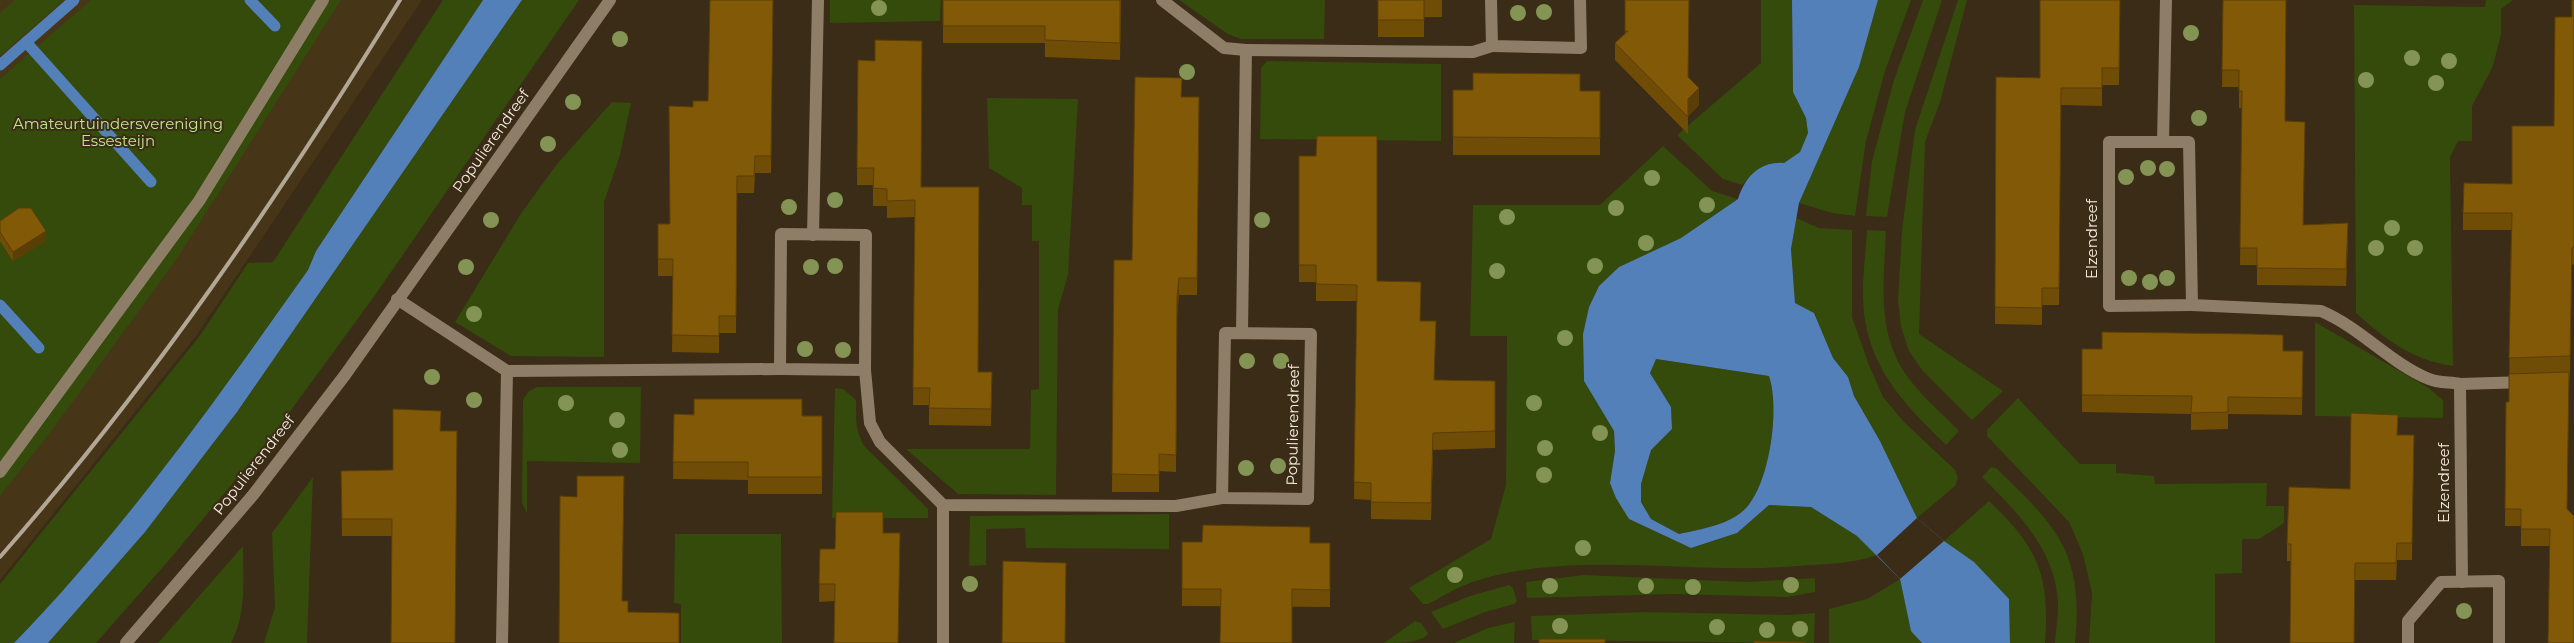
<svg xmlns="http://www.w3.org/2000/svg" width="2574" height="643" viewBox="0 0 2574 643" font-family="Montserrat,sans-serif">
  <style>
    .built { fill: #473518 }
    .green { fill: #344b0b }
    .water { fill: #5480ba; fill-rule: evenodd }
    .pier { fill: #3a2c16 }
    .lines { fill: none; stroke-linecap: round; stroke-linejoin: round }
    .stream { stroke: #5480ba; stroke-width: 11 }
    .service { stroke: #8f7e67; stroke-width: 12 }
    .minor { stroke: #8f7e67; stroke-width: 12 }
    .rail { stroke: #b2a696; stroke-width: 4 }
    .tree { fill: #849455 }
    .wall { fill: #704d06 }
    .shaded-wall { fill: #5b3e05 }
    .building { fill: #825907; stroke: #5b3e05 }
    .labels { text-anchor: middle; stroke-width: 4; stroke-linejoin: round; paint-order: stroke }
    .park-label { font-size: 15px; fill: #c0e989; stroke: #3a2c16 }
    .street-label { font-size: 15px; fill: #f8eee1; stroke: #3a2c16 }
  </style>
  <rect width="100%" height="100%" fill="#3a2c16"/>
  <!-- built -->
  <path class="built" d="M0,0H422L196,336L0,580Z"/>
  <!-- green -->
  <g class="green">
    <path d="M15,0H64L0,56V13Z"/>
    <path d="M91,0H341L178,257L53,429L0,496V79Z"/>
    <path d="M443,0H483L316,251L308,270C216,400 125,529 14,643H0V584L199,337L248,263L273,262Z"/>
    <path d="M522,0H579L373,298L275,432L170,559L96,643H48L145,532L237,412Z"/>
    <path d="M830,0H941L940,21L830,23Z"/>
    <path d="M1179,0H1325L1324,39H1241L1228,34Z"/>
    <path d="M1761,0H1792L1793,92L1806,118L1808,133L1800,152L1784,163C1763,161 1756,171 1742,185L1723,179L1677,135L1761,63Z"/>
    <path d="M1878,0H1911L1885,71L1866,141L1855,216L1832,213L1799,203L1859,67Z"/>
    <path d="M1923,0H1942L1905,112L1887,217L1866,216L1872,161L1894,80Z"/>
    <path d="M1958,0H1967L1940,102L1925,142L1919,334L2003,391L1972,420L1922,370L1909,351L1901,327L1898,300L1902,230L1915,130Z"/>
    <path d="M2486,0H2513L2501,9V34L2493,66L2472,106V141H2458L2450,157L2453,366C2412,360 2386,340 2356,313L2354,5L2485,7Z"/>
    <path d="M1267,61L1441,64V141L1260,139L1261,68Z"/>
    <path d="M987,98L1078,99L1068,275L1058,309L1056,495L958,494L906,449H1030L1031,390L1039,389V241H1032V205H1022V188L989,168Z"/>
    <path d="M612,102L631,103L620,155L604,202V357L511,356L455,322L522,212L557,164Z"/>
    <path d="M1663,146L1712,191L1738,199L1681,238L1619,267L1599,286L1589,307L1583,334L1584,381L1614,431L1615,451L1610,483L1629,519L1691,548L1737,533L1769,505L1811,507L1857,536L1877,555C1853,564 1823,564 1798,566C1693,576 1564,547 1465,585C1452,590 1440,598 1428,604H1423L1409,588L1491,539L1506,485L1507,336H1470L1473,205H1600Z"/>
    <path d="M1796,218L1819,228L1852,230V317L1869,365L1883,397L1903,421L1955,470L1958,478L1955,486L1917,518L1880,441L1854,396L1848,377L1833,358L1814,313L1795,303L1791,249Z"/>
    <path d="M1867,230L1886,231C1884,280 1876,333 1907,376C1921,396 1942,413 1959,431L1946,445C1902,402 1865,364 1863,299C1862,276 1866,253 1867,230Z"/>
    <path d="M2315,322L2427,387L2443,400V418L2315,416Z"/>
    <path d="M1655,359L1769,376C1780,408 1770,481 1746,508C1730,525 1701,529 1679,534L1651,519L1641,502V484L1651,449L1672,429L1671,407L1650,373Z"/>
    <path d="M537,387H641L640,463L527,461V513L522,503L523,400L529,391Z"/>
    <path d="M835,388L843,389L856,400C856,418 855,432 865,447L928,509V518H832Z"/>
    <path d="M2018,398L2080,464H2116V473L2154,476L2155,484L2267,483L2266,506H2284V523L2259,539H2242V573L2215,574V643H2089L2092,593L2083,554L2069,522L1987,436V430Z"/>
    <path d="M1991,467L1996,468C2057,527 2084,552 2075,643H2055C2056,630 2058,617 2058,604C2056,550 2018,513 1982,477Z"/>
    <path d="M313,477L307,643H264L275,607L272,533Z"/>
    <path d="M1989,501C2038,547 2050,576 2045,643H2010L2009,599L1944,541Z"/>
    <path d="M1169,514V549L1026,548L1025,528L986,529V565L969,566L970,516Z"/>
    <path d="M675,534H781L782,643H681V604L674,603Z"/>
    <path d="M243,546C243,577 247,614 231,643H158Z"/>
    <path d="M1584,575L1747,582L1815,578V592L1787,597L1672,594L1527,598L1526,582Z"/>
    <path d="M1900,579L1911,630L1922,643H1829V609L1867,599Z"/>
    <path d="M1509,585L1513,588L1517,601L1514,604L1485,612L1443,629L1431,612L1470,596Z"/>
    <path d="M1645,612L1790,615L1815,613L1814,643L1532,640L1531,616Z"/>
    <path d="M1415,621L1421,623L1428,633C1424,643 1397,643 1384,643Z"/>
    <path d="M1515,622L1514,643H1454L1488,628Z"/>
  </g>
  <!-- water -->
  <g class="water">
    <path d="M483,0H522L237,412L145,532L48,643H14C125,529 216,400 308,270L316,251Z"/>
    <path d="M1792,0H1878L1859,67L1799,203L1791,249L1795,303L1814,313L1833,358L1848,377L1854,396L1880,441L1917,518L1944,541L1974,562L2009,599L2010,643H1922L1911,631L1900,579L1857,536L1811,507L1769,505L1737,533L1691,548L1629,519L1616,498L1610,483L1615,451L1614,431L1584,381L1583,334L1589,307L1599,286L1619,267L1681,238L1738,199C1745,177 1760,161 1784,163L1800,152L1808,133L1806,118L1793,92ZM1656,359L1769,376C1780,408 1770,482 1746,508C1730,525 1701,529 1679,534L1651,519L1641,502V484L1651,450L1672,429L1671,407L1650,373Z"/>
  </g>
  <!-- pier -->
  <path class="pier" d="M1917,518L1944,541L1900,579L1877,555Z"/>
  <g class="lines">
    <!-- stream -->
    <g class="stream">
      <path d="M250,0L275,26"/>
      <path d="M26,42L151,182"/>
      <path d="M0,65L74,0"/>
      <path d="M0,305L39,348"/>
    </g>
    <!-- service -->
    <path class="service" d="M0,472L199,201L323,0"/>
    <!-- minor -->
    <g class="minor">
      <path d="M1162,0L1224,48L1246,50L1242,333"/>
      <path d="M1491,0L1492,46L1581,48L1580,0"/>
      <path d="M1246,50L1473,52L1492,46"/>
      <path d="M2109,142H2189L2192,305L2109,306Z"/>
      <path d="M2163,142L2166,0"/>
      <path d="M781,234L866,235L865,370L780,369Z"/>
      <path d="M813,235L818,0"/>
      <path d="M397,299L507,371L502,643"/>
      <path d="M2192,305L2321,311C2361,328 2390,363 2429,379C2438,383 2450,382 2460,384L2462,582"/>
      <path d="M1225,333L1311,334L1308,499L1222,498Z"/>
      <path d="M865,370L870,423L880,442L943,505L1176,506L1222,498"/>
      <path d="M507,371L780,369"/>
      <path d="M2460,384L2527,382"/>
      <path d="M126,643L253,495L345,375L610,0"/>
      <path d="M943,643V505"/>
      <path d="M2408,643V621L2441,582L2499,581V643"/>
    </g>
    <!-- rail -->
    <path class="rail" d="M0,557C151,385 281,194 400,0"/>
  </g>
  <!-- trees -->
  <g class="tree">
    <circle cx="879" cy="8" r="8"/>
    <circle cx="1544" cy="12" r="8"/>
    <circle cx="1518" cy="13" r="8"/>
    <circle cx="2191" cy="33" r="8"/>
    <circle cx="620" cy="39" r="8"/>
    <circle cx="2412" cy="58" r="8"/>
    <circle cx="2449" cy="61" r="8"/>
    <circle cx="1187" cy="72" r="8"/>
    <circle cx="2366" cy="80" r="8"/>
    <circle cx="2436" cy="83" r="8"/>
    <circle cx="573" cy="102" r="8"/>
    <circle cx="2199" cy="118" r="8"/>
    <circle cx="548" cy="144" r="8"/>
    <circle cx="2148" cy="168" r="8"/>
    <circle cx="2167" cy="169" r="8"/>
    <circle cx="2126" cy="177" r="8"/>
    <circle cx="1652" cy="178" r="8"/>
    <circle cx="835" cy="200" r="8"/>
    <circle cx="1707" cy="205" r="8"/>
    <circle cx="789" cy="207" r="8"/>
    <circle cx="1616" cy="208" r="8"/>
    <circle cx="1507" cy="217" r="8"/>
    <circle cx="491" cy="220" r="8"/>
    <circle cx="1262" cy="220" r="8"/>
    <circle cx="2392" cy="228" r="8"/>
    <circle cx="1646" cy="243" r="8"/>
    <circle cx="2376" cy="248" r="8"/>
    <circle cx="2415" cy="248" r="8"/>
    <circle cx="835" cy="266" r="8"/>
    <circle cx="1595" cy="266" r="8"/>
    <circle cx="466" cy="267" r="8"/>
    <circle cx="811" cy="267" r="8"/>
    <circle cx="1497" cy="271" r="8"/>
    <circle cx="2129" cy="278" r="8"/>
    <circle cx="2167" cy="278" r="8"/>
    <circle cx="2150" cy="282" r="8"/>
    <circle cx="474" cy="314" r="8"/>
    <circle cx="1565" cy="338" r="8"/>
    <circle cx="805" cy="349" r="8"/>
    <circle cx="843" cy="350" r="8"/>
    <circle cx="1247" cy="361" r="8"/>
    <circle cx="1281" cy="361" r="8"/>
    <circle cx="432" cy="377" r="8"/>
    <circle cx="474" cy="400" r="8"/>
    <circle cx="566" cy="403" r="8"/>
    <circle cx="1534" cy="403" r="8"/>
    <circle cx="617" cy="420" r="8"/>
    <circle cx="1600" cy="433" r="8"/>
    <circle cx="1545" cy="448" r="8"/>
    <circle cx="620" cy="450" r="8"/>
    <circle cx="1278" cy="466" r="8"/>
    <circle cx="1246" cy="468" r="8"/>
    <circle cx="1544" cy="475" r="8"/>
    <circle cx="1583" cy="548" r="8"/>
    <circle cx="1455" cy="575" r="8"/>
    <circle cx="970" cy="584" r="8"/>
    <circle cx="1791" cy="585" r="8"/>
    <circle cx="1550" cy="586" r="8"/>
    <circle cx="1646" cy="586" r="8"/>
    <circle cx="1693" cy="587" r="8"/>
    <circle cx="2464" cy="611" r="8"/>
    <circle cx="1560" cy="626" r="8"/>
    <circle cx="1717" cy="627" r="8"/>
    <circle cx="1800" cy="629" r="8"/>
    <circle cx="1767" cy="630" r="8"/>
  </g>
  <!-- wall -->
  <g class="wall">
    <path d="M773,0L771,173H755L754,193H737L736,333H719V353L672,352L673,276H658V224H670L693,107L708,101Z"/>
    <path d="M943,0H1121L1120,60L1045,57V43H943Z"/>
    <path d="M1378,0H1442V17H1424V37H1378Z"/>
    <path d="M1625,0L1688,77L1699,105L1688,116V134L1615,60V43L1625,34Z"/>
    <path d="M2120,0L2119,85H2102V106L2061,105L2059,305H2042V325L1995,324L1996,77L2040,78Z"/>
    <path d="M2223,0L2285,121L2304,225L2348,240L2346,286L2257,285V265H2240L2242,108H2239V87H2222Z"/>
    <path d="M2574,0V264L2572,265L2570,373L2550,546H2521V526H2505L2506,402H2509L2511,230H2463V213L2512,184L2554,126L2572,17Z"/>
    <path d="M858,60L921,187L978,372H992L991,426L929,425V405H913L915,217L887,218V206H873V185H857Z"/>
    <path d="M1453,90L1600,91V155H1453Z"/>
    <path d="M1182,97H1199L1197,295H1179L1177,315L1176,472L1159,471V492H1112L1114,260H1132Z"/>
    <path d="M1299,156L1377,281L1420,321L1435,380L1495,381V448L1433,450L1431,520L1371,519V500L1354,499L1357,301H1316V282H1299Z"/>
    <path d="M0,221L46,241L13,261L0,241Z"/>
    <path d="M2082,349L2303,351L2302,415L2228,414V429L2191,430V414L2082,412Z"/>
    <path d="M674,414L822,416V494H748V480L673,479Z"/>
    <path d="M2398,435H2414L2412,560H2397L2396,580H2355L2291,561H2287V544L2350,489Z"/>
    <path d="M393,470L392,536H342L341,471Z"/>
    <path d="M1182,542L1330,543V607L1182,606Z"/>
    <path d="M820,549H835V601L819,602Z"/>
  </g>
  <!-- shaded-wall -->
  <g class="shaded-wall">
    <path d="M1699,88V105L1688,116V134V99Z"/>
    <path d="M2348,223V240L2346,286V269Z"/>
    <path d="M46,231V241L13,261V252Z"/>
    <path d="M1179,278V295L1177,315L1176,472L1177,298Z"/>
    <path d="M1433,433V450L1431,520V503Z"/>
  </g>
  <!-- building -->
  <g class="building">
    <path d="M710,0H773L771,156H755L754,176H737L736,316H719V336L672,335L673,259H658V224H670L669,106L693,107V101H708Z"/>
    <path d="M943,0H1120V43L1045,40V26H943Z"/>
    <rect x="1378" y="0" width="46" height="20"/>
    <path d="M1625,0H1689L1688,77L1699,88L1688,99V117L1615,43L1628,31H1625Z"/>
    <path d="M2040,0H2120L2119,68H2102V88H2061L2059,288H2042V308L1995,307L1996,77L2040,78Z"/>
    <path d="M2223,0H2286L2285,121L2305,122L2303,225L2348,223L2346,269L2257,268V248H2240L2242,91H2239V70H2222Z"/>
    <path d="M2572,0H2574V247L2572,248L2570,356L2509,358L2512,213H2463L2464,183L2512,184V126H2554L2555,17H2572Z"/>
    <path d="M875,40L922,41L921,187H979L978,372H992L991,409L929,408L930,388H913L915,200L887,201V189L873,188L874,168H857L858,60L875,61Z"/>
    <path d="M1473,73L1580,74V91H1600V138L1453,137V90H1473Z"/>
    <path d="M1135,77L1182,78L1181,97H1199L1197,278H1179L1177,298L1176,455L1159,454V475L1112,474L1114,260H1132Z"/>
    <path d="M1317,136H1377V281L1421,282L1420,321H1436L1434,380L1495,381V431L1433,433L1431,503L1371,502V483L1354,482L1357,285L1316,284V265H1299V156H1316Z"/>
    <path d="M19,208H31L46,231L13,252L0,232V221Z"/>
    <path d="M2102,332L2251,334L2283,335V351H2303L2302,398L2228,397V412L2191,413L2192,396L2082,395V349H2102Z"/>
    <path d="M2569,372L2567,509L2574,516V643H2548L2550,529H2521V509H2505L2506,402H2509V374Z"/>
    <path d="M694,399H802V416H822V477H748V462H673L674,414L694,415Z"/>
    <path d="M393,409L441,411L440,431H457L455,643H391L392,519H342L341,471L393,470Z"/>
    <path d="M2351,413L2398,415L2397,435H2414L2412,543H2397L2396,563H2355L2354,643H2290L2291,544H2287L2289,487L2350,489Z"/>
    <path d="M577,476H624L622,601H628V612L679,613V643H559L560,496L577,497Z"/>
    <path d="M836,512H883V533H900L898,643H834L835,584H819L820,549H835Z"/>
    <path d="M1203,525L1310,527V543H1330V590L1292,589V643H1220L1221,589H1182V542H1202Z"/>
    <path d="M1003,561L1066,563L1065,643H1002Z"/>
    <rect x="1539" y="639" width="66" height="4"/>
    <path d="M1754,641L1806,642V643H1754Z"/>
  </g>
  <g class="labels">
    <!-- park labels -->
    <g class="park-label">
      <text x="118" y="129">Amateurtuindersvereniging<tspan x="118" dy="17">Essesteijn</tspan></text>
    </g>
    <!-- street labels -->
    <g class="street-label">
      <text transform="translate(491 141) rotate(-55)" y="5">Populierendreef</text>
      <text transform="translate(2092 239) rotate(-90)" y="5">Elzendreef</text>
      <text transform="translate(1293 425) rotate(-89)" y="5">Populierendreef</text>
      <text transform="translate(254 465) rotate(-52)" y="5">Populierendreef</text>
      <text transform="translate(2444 483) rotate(-90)" y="5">Elzendreef</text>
    </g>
  </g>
</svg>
